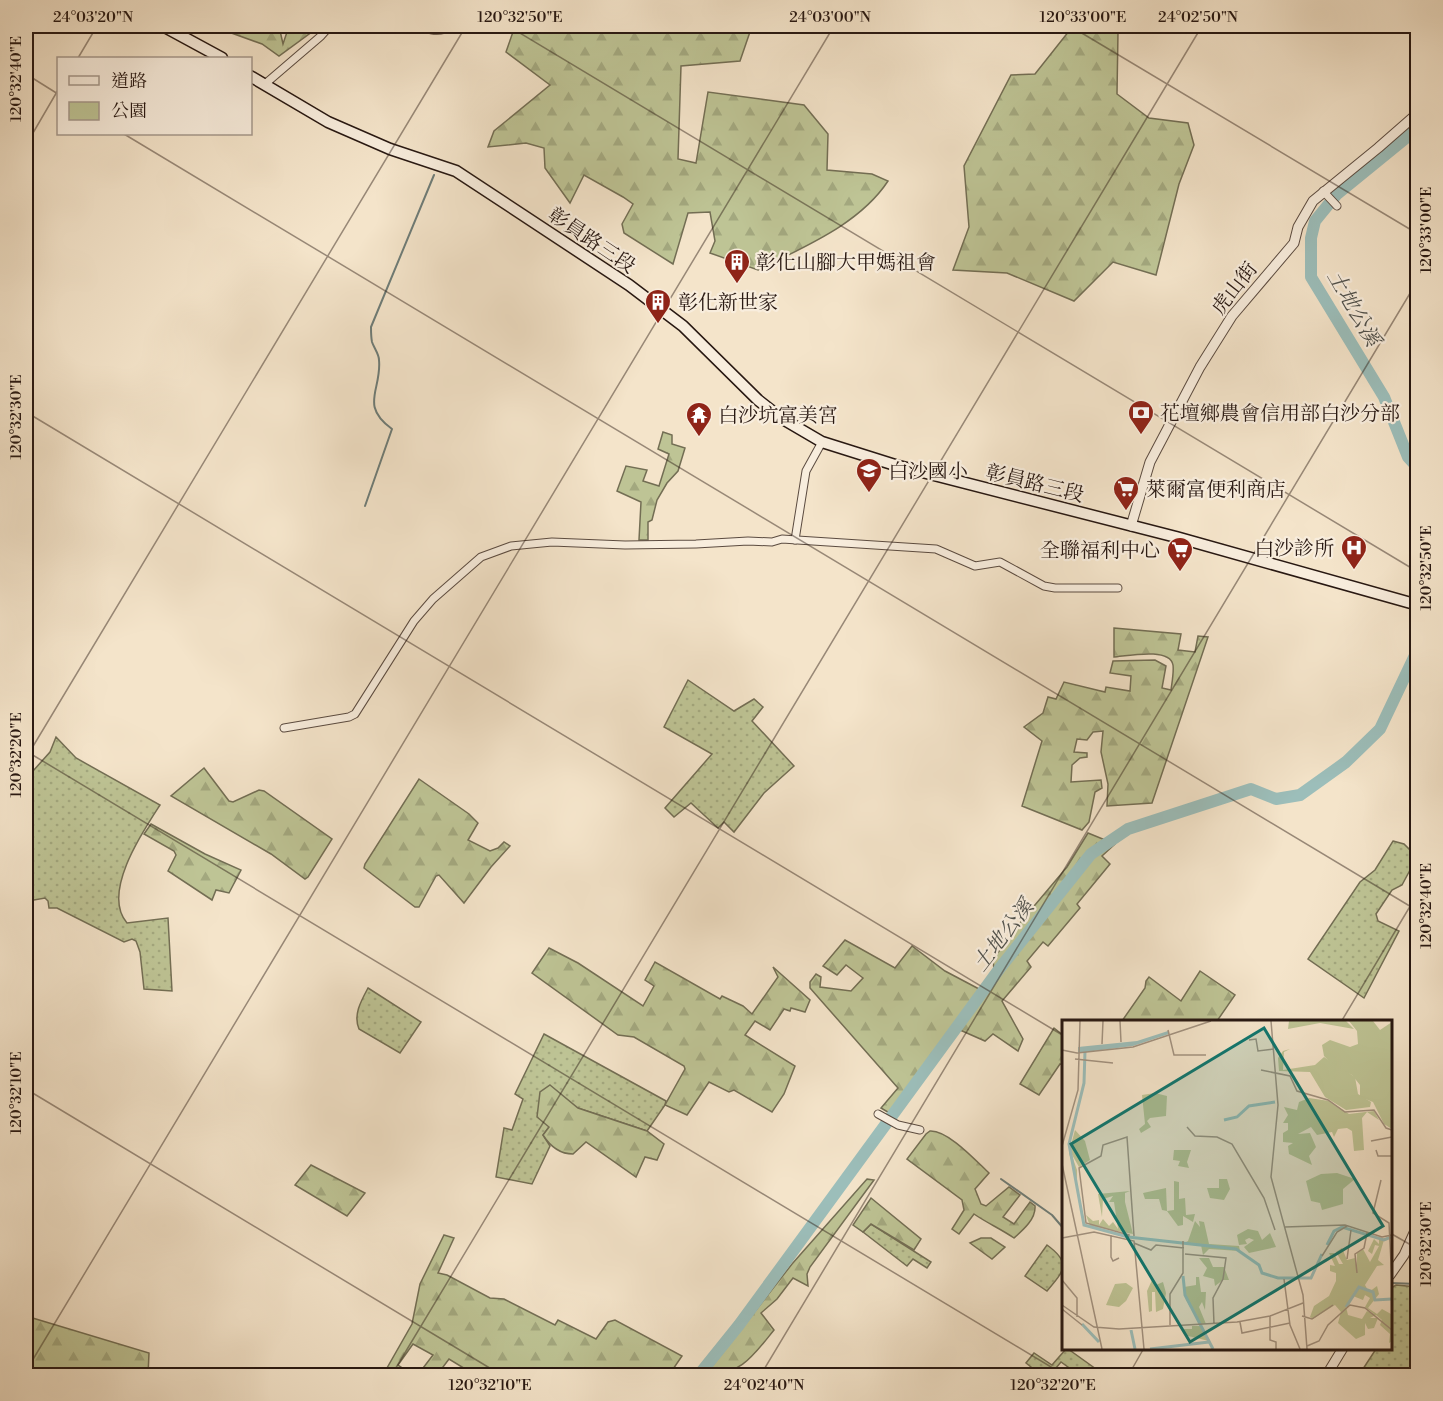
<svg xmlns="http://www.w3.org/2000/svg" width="1443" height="1401" viewBox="0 0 1443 1401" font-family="'Libre Bodoni','Noto Serif TC',serif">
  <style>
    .green { fill: url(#green-dots); stroke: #736e54; stroke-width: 1.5 }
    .forest { fill: url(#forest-firs); stroke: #736e54; stroke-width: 1.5 }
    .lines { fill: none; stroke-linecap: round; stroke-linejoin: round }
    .stream { stroke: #6e7c77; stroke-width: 2 }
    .river { stroke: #9cbeba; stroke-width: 12 }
    .minor-casing { stroke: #5b4b40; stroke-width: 9 }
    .tertiary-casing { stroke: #5b4b40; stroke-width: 11 }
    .secondary-casing { stroke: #281812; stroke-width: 13 }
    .minor { stroke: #f8eddd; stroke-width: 7 }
    .tertiary { stroke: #f8eddd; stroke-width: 9 }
    .secondary { stroke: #f8eddd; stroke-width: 10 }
    .ticks { fill: none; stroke: #281812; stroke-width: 1.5; stroke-opacity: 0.45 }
    .labels { text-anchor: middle; stroke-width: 4.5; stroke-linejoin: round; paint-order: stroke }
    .street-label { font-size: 20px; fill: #281812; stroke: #f8eddd }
    .poi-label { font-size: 20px; fill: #281812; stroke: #f8eddd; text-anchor: start }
    .water-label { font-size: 21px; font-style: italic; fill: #51524d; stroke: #f8eddd }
    .inset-river { fill: none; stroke: #9cbeba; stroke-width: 3 }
    .inset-road { fill: none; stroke: #a29280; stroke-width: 1.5 }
    .view { fill: #0f766e; fill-opacity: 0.15; stroke: #0f766e; stroke-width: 3 }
    .inset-edge { fill: none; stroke: #281812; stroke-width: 3 }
    .neatline { fill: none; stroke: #281812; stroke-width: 2 }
    .ticks-label { font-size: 15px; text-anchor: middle; fill: #281812 }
  </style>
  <defs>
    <pattern id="green-dots" width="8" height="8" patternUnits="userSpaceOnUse" patternTransform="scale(1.5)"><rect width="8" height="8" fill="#bec495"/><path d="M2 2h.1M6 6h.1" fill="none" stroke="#a3a87f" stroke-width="1.8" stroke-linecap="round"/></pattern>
    <pattern id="forest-firs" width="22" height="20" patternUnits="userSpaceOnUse" patternTransform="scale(1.5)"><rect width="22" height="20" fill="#bec495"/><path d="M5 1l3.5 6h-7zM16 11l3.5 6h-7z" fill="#a3a87f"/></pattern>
  </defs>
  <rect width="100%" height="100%" fill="#f4e4ca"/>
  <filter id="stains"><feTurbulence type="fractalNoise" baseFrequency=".00333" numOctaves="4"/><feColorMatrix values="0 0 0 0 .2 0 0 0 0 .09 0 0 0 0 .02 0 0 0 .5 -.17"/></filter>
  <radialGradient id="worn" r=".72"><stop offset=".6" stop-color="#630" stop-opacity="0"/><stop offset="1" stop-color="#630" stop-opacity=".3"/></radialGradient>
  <!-- green -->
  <g class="green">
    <path d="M688,680L734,711L754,699L763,707L752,721L794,766L764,793L734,832L724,822L718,828L691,803L674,817L665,808L712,754L664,727Z"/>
    <path d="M56,737L76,758L160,805C143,831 101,893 127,923L168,918L172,991L144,989L140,952L136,941L132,939L124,942L57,908H49L48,901L45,898L34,900L26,895V766L33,771L50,752Z"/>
    <path d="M1393,841L1404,844L1417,857L1402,885L1392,890L1376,914L1378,921L1399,931L1364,998L1308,959L1360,882L1375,870Z"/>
    <path d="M368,988L421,1022L400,1053L359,1029C353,1015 361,1001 368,988Z"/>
    <path d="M544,1034L666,1101L665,1105L647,1131L578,1108L549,1127L543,1135L550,1146L532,1184L496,1177L504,1128L512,1130L523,1099L515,1094Z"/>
    <path d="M871,1224L931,1262L927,1268L913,1259L907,1266L863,1232Z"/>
    <path d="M1047,1245C1072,1263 1064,1271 1047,1291L1025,1276Z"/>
    <path d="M1396,1285L1417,1287V1375H1359L1376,1349L1390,1348L1391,1288Z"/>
    <path d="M1066,1349H1068L1103,1374L1102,1375H1079L1061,1362L1050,1375H1041L1026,1363L1034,1353L1052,1365Z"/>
  </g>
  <!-- forest -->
  <g class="forest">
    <path d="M212,26H279L283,44L289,26H320L279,56L262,44Z"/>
    <path d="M515,26H752L740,61L681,66L678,159L696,163L708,92L804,105L828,134L827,170L872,174L888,181C859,225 803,247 758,270L710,253L715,241L710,212L688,213L673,264L624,233L622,224L633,204L623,197L584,175L570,203L545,168L544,148L526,143L488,147L494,131L550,85L506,52Z"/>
    <path d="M1073,26H1115L1118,32L1117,94L1149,118L1188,123L1194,145L1179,184L1156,275L1113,262L1074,301L1007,273L953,270L969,227L964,166L1011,75L1035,74Z"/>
    <path d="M663,432L672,435V444L685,448L678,471L667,483L657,500L652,520L648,522V540H639L641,502L617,491L626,466L647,470L643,481L659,486L669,454L658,449Z"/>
    <path d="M1114,628L1181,634L1178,650L1195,652L1198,636L1208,637L1152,803L1107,806L1108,784L1101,752L1103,731L1093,732L1087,740L1077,739L1074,752L1087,753V757L1080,758L1072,765L1071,782L1101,780L1102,788L1095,792L1089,822L1082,830L1022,806L1042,741L1024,727L1043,713L1048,697L1056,699L1064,682L1105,692L1106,687L1130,691L1131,676L1110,673L1113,661L1155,660L1166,666L1162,688L1171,690C1172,682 1174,672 1173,665C1170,647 1127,656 1114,657Z"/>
    <path d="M204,768L229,801L233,802L259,790L264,791L332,839L308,877L305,879L271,854L171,796Z"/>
    <path d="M419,779L469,814L478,823L468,840L490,851L498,848L504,842L510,846L491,867L464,903L439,875L436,876L419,907H415L364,868L365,864Z"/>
    <path d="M151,824L205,854L241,870L229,893L216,890L212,900L168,871L176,855L174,851L144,834Z"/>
    <path d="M1088,833L1115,844L1102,856L1110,864L1077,904L1080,908L1048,946L1043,942L1027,961L1031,967L1002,1001L1023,1039L1018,1051L993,1034L985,1041L960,1030L891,1114L881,1108L898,1088L810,988V982L816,974L821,977L820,987L851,991L863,978L846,965L837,975L823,966L845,940L895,968L912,946L945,971L979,989L994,970L993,959L1024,918L1067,867Z"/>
    <path d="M549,948L578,963L643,1006L654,986L645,980L655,962L720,999L722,996L743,1006L752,1014L778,977L773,967L810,1000L805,1012L791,1008L790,1011L784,1009L770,1030L755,1021L745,1035L795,1066L784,1094L772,1112L734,1090L729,1092L709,1082L687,1115L665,1105L685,1069L684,1066L634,1037L618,1035L532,973Z"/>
    <path d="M1200,971L1235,995L1217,1021H1122L1145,988L1146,981L1149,977L1181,1001Z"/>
    <path d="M1054,1028L1063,1035V1065L1060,1064L1039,1095L1020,1084Z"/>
    <path d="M550,1085L578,1108L647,1131L664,1144L657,1160L645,1157L636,1177L586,1142L573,1154C560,1154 550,1146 543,1135L549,1127L537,1117L540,1092Z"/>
    <path d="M930,1131C948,1130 976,1161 989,1173L975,1189L981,1204L986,1206L1009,1187L1020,1195L1003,1217L1014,1224L1030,1202L1035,1206C1036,1219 1023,1230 1014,1238C1001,1229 987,1223 974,1214L959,1234L952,1229L964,1210L962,1200L907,1159L926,1134Z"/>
    <path d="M311,1165L365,1193L347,1216L295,1185Z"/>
    <path d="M867,1179L874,1180L810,1267L807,1274L808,1286L793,1278L777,1299L761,1313L774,1330C753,1356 740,1376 705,1375L792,1264Z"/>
    <path d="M871,1198L921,1239L914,1250L871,1224L863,1232L853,1225Z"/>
    <path d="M444,1235L454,1238L438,1273L447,1275L490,1298L504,1299L555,1325L558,1320L596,1339L608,1322L615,1320L682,1356L669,1375H475L449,1359L437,1375L417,1376L433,1355L413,1344L398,1365L413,1375H383L412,1324L420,1284Z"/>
    <path d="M981,1238H991L1005,1247L992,1259L970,1243Z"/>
    <path d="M26,1316L149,1353L148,1375H26Z"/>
  </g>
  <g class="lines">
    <!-- stream -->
    <g class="stream">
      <path d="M365,506L392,429C359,405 382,390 379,360C379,354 374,348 372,342C371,337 371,332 371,327L434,175"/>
      <path d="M1001,1179L1052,1215L1064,1229"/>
      <path d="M1390,1283L1418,1284"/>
    </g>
    <!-- river -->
    <g class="river">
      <path d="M1418,128L1337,194L1315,221L1311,238V277L1384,397L1408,457L1418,468"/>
      <path d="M698,1376L739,1325L1000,968L1091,854L1128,829L1251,789L1276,799L1300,795L1346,762L1380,729L1418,649"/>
    </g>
    <defs>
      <g id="minor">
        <path d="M417,26C429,29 439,34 450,26"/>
        <path d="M265,84L321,36L330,26"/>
        <path d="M1323,191L1337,206"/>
        <path d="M795,540L806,471L822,442"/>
        <path d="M284,728L349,717L355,714L414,621L433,599L481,557L511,546L552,542L625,545L696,544L748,541L772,542L782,539L936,549L975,566L1000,562L1044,586L1055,588H1118"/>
        <path d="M878,1114L898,1125L920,1130"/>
      </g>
      <g id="tertiary">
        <path d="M1131,526L1150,462L1200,367L1232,316L1294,243L1298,227L1313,201L1378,148L1418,113"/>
        <path d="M1390,1275L1404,1255L1418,1224"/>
        <path d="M1326,1376L1343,1348"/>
      </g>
      <g id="secondary">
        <path d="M163,26L222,58"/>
        <path d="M250,76L328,122L390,149L456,171L629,285L683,326L758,400L781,418L822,442L895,465L1176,537L1418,605"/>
      </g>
    </defs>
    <!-- minor casing -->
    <use href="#minor" class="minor-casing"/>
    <!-- tertiary casing -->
    <use href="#tertiary" class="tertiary-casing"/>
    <!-- secondary casing -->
    <use href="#secondary" class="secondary-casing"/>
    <!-- minor -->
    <use href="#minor" class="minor"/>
    <!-- tertiary -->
    <use href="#tertiary" class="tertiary"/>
    <!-- secondary -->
    <use href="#secondary" class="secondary"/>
  </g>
  <!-- ticks -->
  <path class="ticks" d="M508,26L1418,572M1070,26L1418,234M78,58L97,26M26,74L58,94M124,134L1418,911M26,145L58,90M26,412L1064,1036M26,751L1066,1376M26,758L466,26M1341,1022L1418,893M26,1089L503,1376M1390,1233L1418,1249M26,1371L834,26M391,1376L1202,26M760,1376L1418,280M1128,1376L1144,1348"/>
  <!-- icons -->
  <defs>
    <symbol id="building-pin" viewBox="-11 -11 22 30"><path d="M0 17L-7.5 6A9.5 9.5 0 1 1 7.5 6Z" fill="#8f2418" stroke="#f8eddd"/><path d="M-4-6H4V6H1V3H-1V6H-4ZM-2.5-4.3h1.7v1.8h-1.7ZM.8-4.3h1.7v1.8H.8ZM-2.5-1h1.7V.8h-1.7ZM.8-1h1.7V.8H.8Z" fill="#fff"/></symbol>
    <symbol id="bank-pin" viewBox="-11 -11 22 30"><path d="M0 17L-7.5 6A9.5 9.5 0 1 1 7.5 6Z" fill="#8f2418" stroke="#f8eddd"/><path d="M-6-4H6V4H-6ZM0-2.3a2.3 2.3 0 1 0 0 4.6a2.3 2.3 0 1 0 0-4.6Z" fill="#fff"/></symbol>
    <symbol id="temple-pin" viewBox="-11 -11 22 30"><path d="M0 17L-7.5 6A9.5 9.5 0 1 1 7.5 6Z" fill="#8f2418" stroke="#f8eddd"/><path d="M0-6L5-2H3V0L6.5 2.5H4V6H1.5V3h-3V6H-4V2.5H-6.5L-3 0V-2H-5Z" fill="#fff"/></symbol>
    <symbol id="school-pin" viewBox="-11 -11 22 30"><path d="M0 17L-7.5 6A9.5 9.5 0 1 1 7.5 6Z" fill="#8f2418" stroke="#f8eddd"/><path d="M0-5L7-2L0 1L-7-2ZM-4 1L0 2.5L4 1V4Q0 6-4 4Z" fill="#fff"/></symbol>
    <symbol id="supermarket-pin" viewBox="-11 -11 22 30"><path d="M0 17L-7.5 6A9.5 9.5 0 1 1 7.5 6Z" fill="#8f2418" stroke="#f8eddd"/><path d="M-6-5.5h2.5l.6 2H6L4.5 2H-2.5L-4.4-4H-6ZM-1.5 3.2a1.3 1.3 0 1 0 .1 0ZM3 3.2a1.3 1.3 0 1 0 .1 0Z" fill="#fff"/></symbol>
    <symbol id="hospital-pin" viewBox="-11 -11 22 30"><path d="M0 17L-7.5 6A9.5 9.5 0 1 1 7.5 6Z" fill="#8f2418" stroke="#f8eddd"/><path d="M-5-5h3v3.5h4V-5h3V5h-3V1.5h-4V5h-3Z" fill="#fff"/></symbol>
  </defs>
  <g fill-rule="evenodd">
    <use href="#building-pin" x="722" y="247" width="30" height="40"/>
    <use href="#building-pin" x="643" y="287" width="30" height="40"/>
    <use href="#bank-pin" x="1126" y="398" width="30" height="40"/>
    <use href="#temple-pin" x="684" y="400" width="30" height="40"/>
    <use href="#school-pin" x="854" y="456" width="30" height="40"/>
    <use href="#supermarket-pin" x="1111" y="474" width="30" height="40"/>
    <use href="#hospital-pin" x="1339" y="533" width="30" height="40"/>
    <use href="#supermarket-pin" x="1165" y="535" width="30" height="40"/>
  </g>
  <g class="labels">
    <!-- street labels -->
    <g class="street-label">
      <text transform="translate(592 240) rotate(34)" y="7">彰員路三段</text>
      <text transform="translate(1234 288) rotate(-52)" y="7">虎山街</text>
      <text transform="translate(1035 483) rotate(14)" y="7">彰員路三段</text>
    </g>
    <!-- poi labels -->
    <g class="poi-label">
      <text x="756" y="269">彰化山腳大甲媽祖會</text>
      <text x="678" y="309">彰化新世家</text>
      <text x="1160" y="420">花壇鄉農會信用部白沙分部</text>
      <text x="718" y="422">白沙坑富美宮</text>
      <text x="888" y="478">白沙國小</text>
      <text x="1146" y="496">萊爾富便利商店</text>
      <text x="1334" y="555" text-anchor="end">白沙診所</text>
      <text x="1160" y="557" text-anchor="end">全聯福利中心</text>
    </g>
    <!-- water labels -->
    <g class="water-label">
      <text transform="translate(1354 308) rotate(60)" y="7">土地公溪</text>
      <text transform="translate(1003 935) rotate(-52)" y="7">土地公溪</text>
    </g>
  </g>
  <!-- overview -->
  <g transform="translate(1062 1020)">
    <rect width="330" height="330" fill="#f4e4ca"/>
    <path d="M287,1H311L318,10L330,2V109L322,104L311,82L298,77V65L290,55L274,48L262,36L260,25L268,20L288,27L296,24L295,11ZM93,73L105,76L104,96L88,98L85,101L89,107L79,113L77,109L83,104L80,75ZM157,159H165L168,169L162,180L148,178L145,168H157ZM104,168L105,191L100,190L97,179H83L81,173ZM90,260L94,265L101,262L104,273L101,289L94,292L93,272H90V291L87,292L85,271ZM64,263L71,268L64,281L57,287L44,285L53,264ZM130,306H139L147,321L122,315V309H130Z" fill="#bec495"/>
    <path d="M227,1H284L292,9L258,3L226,9ZM228,29L222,32L221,50L253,45L262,37L293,57L296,74L309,82L308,87L284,90L263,77L248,52L217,51L216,38L221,31ZM247,78L267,81L287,94L312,91L317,100L305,92L300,98L302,130L292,131L290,111L285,108L276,109L272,117L270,112L255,115L249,107L236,114L248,113L254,127L247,136L250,145L227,134L226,126L231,123L221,122V113L226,110V103H221L226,95L222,87L235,90L237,82ZM13,110L23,121L28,140L17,147L9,133L15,150V162L7,133ZM112,130H129L125,142L127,148L116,146L118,141L111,140ZM275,153L293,159L281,169V184L260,190L258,183L249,181L244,161L259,154ZM112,161L117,162V179L123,178L124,195L133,194L131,202L121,196V205L116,206L105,191L112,190ZM68,171L63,173V182L71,214L28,206L24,195L31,201L37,200V205L41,199L47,206L51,202L56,209L52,182H47L51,176L41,179L40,197L36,174ZM133,201L138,207L137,201L142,202L147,224L177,226L178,231L147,229L141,235L139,225L122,223L126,221ZM186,209L196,211L200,220L208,213L214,227L187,233L182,227L192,220L187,218L183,220L185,224L177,225L175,215ZM312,219L317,224V219L322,220L316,240L322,245L315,246L303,265L307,272L315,266L317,274L306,288L315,294L320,289L329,294L330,321L327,323L328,314L318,305L320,300L314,295L308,298H316L312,308L306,309L303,303V315L294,319L276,303L279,292L273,285L251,299L248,297L252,286L267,276L274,261V253L268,251V245L273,246L267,233H272L277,244H281L274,232L280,228L285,240L293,238L295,245V233L301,229L308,242L317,226L313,225L310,234L306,231ZM303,275L308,278L303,287L312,294L305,291L300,299L286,295L284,287L291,276L301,280ZM137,238H147L151,247H162L167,260H161L153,266L152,259L141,256L145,248ZM134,257H137L139,272H144L143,290L140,282L137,287L144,304H139L124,280L122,267L134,265Z" fill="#bec495" fill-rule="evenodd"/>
    <path d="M106,11L107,14L71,26L16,33V27L75,21Z" fill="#9cbeba"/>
    <path class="inset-river" d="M23,31L22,63L7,124L22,205L66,217L174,229L197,245L200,253L216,258H249L260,234M162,100L175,97L187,86L213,82M265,225L272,211L280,207L322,220L329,217M121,256L123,275L151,329M284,287L297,267L311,272L313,280L330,279M20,304L37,322M69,310L73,329M88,329L147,322"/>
    <path class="inset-road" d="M58,1L59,22M209,1L216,85L209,157L241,275L245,329M106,10L112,35H144M187,20L194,19L196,31L211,29M40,24L41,1M0,30L15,33L71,27L149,1M13,39L51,43M199,50L228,56L235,71L266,80L283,92L312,90L324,108L330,110M125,107L133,116L155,117L170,124L202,178L213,210M309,121L330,117M0,126L16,70L18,1M314,130L316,136H330M0,144L40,329M319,160L311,193L327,203L330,263M223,207L283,205L320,217L330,215M49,215V237L51,241L57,238M0,218L32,212L72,221L82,329M65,220L67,215L24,203L17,148L39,136L41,125L65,117L72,216M72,223L89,230L94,225L122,228M123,234L164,238L161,259L151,278L152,304M260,236L275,212L285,206M285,239L289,210M295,253L293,234L302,228L305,213M222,259L228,305L238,329M0,260L15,278V297M0,285L32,307L57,309L175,302L208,296L241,283M0,289L20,305M208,296V320L214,322V329M240,296L250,299L271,285M178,302L180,313L228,303M108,305V274L121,253V221M245,326L257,321L266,305L288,285L303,288L330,310"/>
    <path class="view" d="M202,8L321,206L128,322L9,124Z"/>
    <rect width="330" height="330" class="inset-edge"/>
  </g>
  <!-- margin -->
  <rect width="1443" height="1401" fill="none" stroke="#f4e4ca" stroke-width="66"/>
  <!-- legend -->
  <rect x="57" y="57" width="195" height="78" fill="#f8eddd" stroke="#a5988c" stroke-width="1.5"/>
  <rect x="69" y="76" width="30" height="9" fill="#f8eddd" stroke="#a5988c" stroke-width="1.5"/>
  <text x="111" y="87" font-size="18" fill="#281812">道路</text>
  <rect x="69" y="102" width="30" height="18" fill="#bec495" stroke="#a5988c" stroke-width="1.5"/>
  <text x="111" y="117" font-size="18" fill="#281812">公園</text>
  <rect x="33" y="33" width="1377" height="1335" class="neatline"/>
  <g class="ticks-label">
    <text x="93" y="22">24°03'20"N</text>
    <text x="520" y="22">120°32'50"E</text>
    <text x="830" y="22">24°03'00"N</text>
    <text x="1083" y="22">120°33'00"E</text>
    <text x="1198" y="22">24°02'50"N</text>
    <text transform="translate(16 79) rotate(-90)" y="5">120°32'40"E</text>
    <text transform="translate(1426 230) rotate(-90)" y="5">120°33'00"E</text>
    <text transform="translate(16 417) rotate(-90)" y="5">120°32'30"E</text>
    <text transform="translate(1426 568) rotate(-90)" y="5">120°32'50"E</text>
    <text transform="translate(16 755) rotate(-90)" y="5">120°32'20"E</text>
    <text transform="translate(1426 906) rotate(-90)" y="5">120°32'40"E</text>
    <text transform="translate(16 1093) rotate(-90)" y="5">120°32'10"E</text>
    <text transform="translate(1426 1244) rotate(-90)" y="5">120°32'30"E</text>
    <text x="490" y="1390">120°32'10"E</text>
    <text x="764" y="1390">24°02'40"N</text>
    <text x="1053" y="1390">120°32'20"E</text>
  </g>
  <rect width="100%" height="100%" filter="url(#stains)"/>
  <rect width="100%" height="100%" fill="url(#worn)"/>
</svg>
